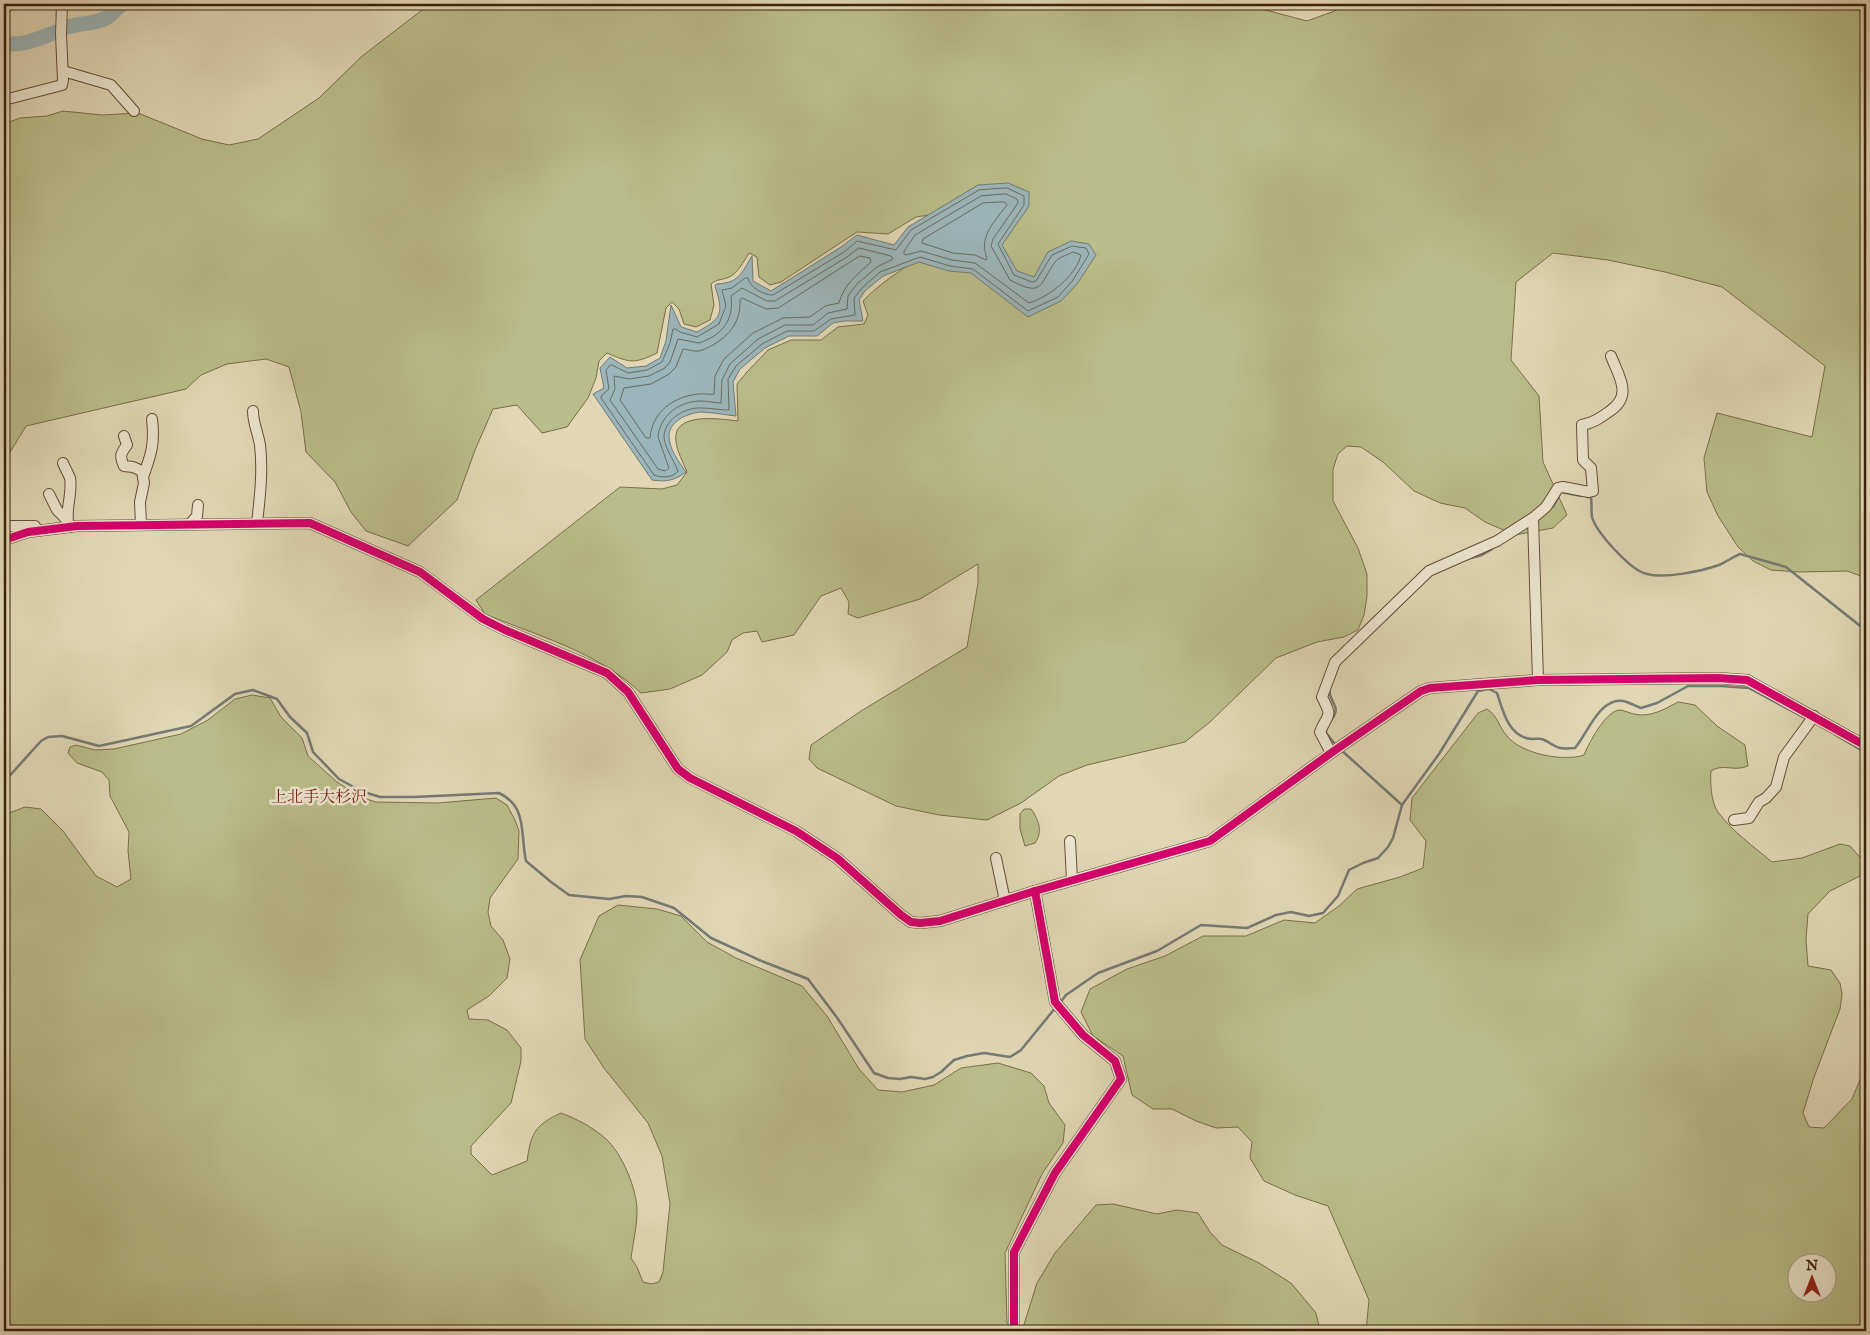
<svg xmlns="http://www.w3.org/2000/svg" width="1870" height="1335" viewBox="0 0 1870 1335" font-family="'IM FELL English','Noto Serif JP',serif">
  <style>
    .green { fill: #b9bd89; stroke: #7a6f4a; fill-rule: evenodd }
    .water { fill: #9bb6ba; stroke: #747a74 }
    .lines { fill: none; stroke-linecap: round; stroke-linejoin: round }
    .shore { stroke: #6a6c62; stroke-width: 1 }
    .stream { stroke: #747a74; stroke-width: 2.5 }
    .river { stroke: #9bb6ba; stroke-width: 15 }
    .minor-casing { stroke: #644e36; stroke-width: 12 }
    .minor { stroke: #ece5cf; stroke-width: 10 }
    .cycleway-casing { stroke: #ece5cf; stroke-width: 11 }
    .cycleway { stroke: #d6006c; stroke-width: 8 }
    .labels { text-anchor: middle; stroke-width: 5; stroke-linejoin: round; paint-order: stroke }
    .quarter-label { font-size: 16px; fill: #7a1f14; stroke: #ece5cf }
  </style>
  <rect width="100%" height="100%" fill="#e1d7b5"/>
  <filter id="stains"><feTurbulence type="fractalNoise" baseFrequency=".004" numOctaves="4"/><feColorMatrix values="0 0 0 0 .2 0 0 0 0 .09 0 0 0 0 .02 0 0 0 .5 -.17"/></filter>
  <radialGradient id="worn" r=".72"><stop offset=".6" stop-color="#630" stop-opacity="0"/><stop offset="1" stop-color="#630" stop-opacity=".3"/></radialGradient>
  <!-- green -->
  <g class="green">
    <path d="M435,4H1253L1258,8L1307,21L1332,12L1348,4H1866V578L1847,571L1799,572L1771,570L1753,561L1738,547L1718,516L1707,492L1704,458L1717,413L1812,437L1825,366L1722,287L1665,272L1608,260L1553,253L1516,282L1511,360L1539,396L1543,462L1567,515L1553,528L1515,535L1485,522L1465,508L1440,503L1414,491L1383,462L1361,447L1347,446L1338,454L1333,469V501L1358,548L1367,574V596L1364,615L1358,630L1344,637L1317,642L1276,658L1210,722L1185,742L1087,765L1059,776L1021,803L987,820L939,815L896,806L817,768L809,759L811,745L861,711L967,647L978,583V564L920,599L858,618L848,614L849,602L841,588L821,596L794,635L762,642L757,631L743,633L732,640L727,652L702,675L670,689L641,693C598,652 538,636 485,614L476,600L620,487L662,489L677,485L687,472C683,462 677,451 676,442C671,411 721,419 738,421L737,384L747,372L768,350L791,340H821L838,327L864,324L868,315L863,301C887,276 918,260 947,241L949,212L916,217L888,234L857,232L781,282L770,285L759,277L757,257L749,253C743,262 738,274 727,278C721,280 717,279 711,284L714,305L710,320L696,327L684,324L679,309L672,302L666,308L657,353C634,364 630,363 607,353L599,361L596,378L588,398L567,427L542,433L517,405L493,409L475,450L457,500L408,546L366,531L351,512L335,482L306,452L301,412L289,367L266,359L227,364L201,375L186,389L26,426L4,462V124L20,118L47,116L63,111L102,115L138,113L202,139L229,145L258,139L319,98L361,57L422,10Z"/>
    <path d="M252,695L270,698L281,717L302,738L308,756L337,782L360,797L376,802L438,803L496,798L507,805L515,820L519,831L518,859L490,898L488,912L491,926L503,940L510,959L507,978L489,996L467,1010L469,1019L488,1020L507,1030L521,1048V1061L511,1103L471,1146V1154L492,1175L527,1161C531,1133 535,1125 561,1113C577,1119 592,1127 605,1138C622,1153 637,1189 637,1211C637,1227 633,1243 631,1258L637,1267L643,1282L651,1284L659,1282L663,1272L670,1204L662,1156L648,1123L604,1068L585,1039L580,960L599,916L618,905L657,909L681,916L707,942L736,958L802,986L827,1016L859,1069L878,1090L902,1092L934,1085L961,1068L998,1063L1031,1073L1044,1086L1049,1103L1065,1125L1063,1143L1042,1174L1005,1253L1007,1323L1016,1331H4V815L25,807L41,809L63,831L96,876L117,887L131,879L128,851L129,832L110,796L109,780L102,772L77,763L68,753L70,747L76,745L95,750L114,749L181,734L208,720L235,699Z"/>
    <path d="M1678,702L1695,705L1717,726L1745,745L1748,766C1735,772 1722,763 1711,771C1710,781 1711,803 1718,812C1732,831 1754,847 1772,862L1802,858L1840,844L1850,846L1866,864V873L1830,891L1808,914L1806,939L1808,966L1831,970L1840,983L1842,994L1840,1009L1813,1080L1803,1113L1809,1127L1824,1128L1852,1099L1866,1065V1331H1366L1369,1300L1328,1206L1295,1195L1264,1181L1250,1158L1252,1142L1238,1127L1216,1128L1196,1121L1172,1109H1153L1132,1095L1123,1056L1093,1036L1081,1012L1090,989L1127,969L1165,956L1203,936H1246L1284,920L1315,923L1339,906L1357,889L1400,877L1423,868L1426,841L1410,820L1412,798L1478,713L1487,709C1499,717 1498,726 1507,736C1521,754 1564,762 1584,755C1589,743 1605,712 1619,710C1624,710 1629,713 1634,714C1650,718 1665,709 1678,702ZM1828,1262V1292H1798V1262Z"/>
    <path d="M1024,809H1031C1039,820 1043,832 1035,843L1025,846L1020,829V814Z"/>
    <path d="M1113,1204L1157,1214L1177,1210L1198,1213L1210,1232L1222,1245L1259,1263L1291,1283L1316,1313L1320,1331H1022L1037,1283L1055,1253L1096,1205Z"/>
  </g>
  <!-- water -->
  <path class="water" d="M1008,183L1029,192V206L1002,245L1017,271L1034,277L1048,252L1071,241L1089,244L1096,255L1077,284L1061,301L1028,317L971,273L949,271L919,262L883,276L865,291L859,300L863,321H844L833,323L817,336H789L765,348L740,369L733,382L736,416C725,415 712,412 701,412C688,413 669,421 669,436C669,449 679,462 686,472C674,481 666,482 652,480L593,394L604,388L600,368L610,357L627,368L646,366L660,358L666,341L671,305L681,327L697,332C722,318 724,314 715,286L716,284C739,283 741,274 752,256L753,281L771,291L841,247L857,235L894,245L908,227L978,185Z"/>
  <g class="lines">
    <!-- shore -->
    <g class="shore">
      <path d="M1007,188L1024,196V205L998,244L1014,275L1032,282L1036,281L1052,255L1072,246L1086,248L1089,254L1073,280L1058,297L1028,311L973,269L950,266L920,257L880,272L862,288L854,298L855,315L831,319L814,331H787L762,344L736,366L728,379L729,410C720,410 711,408 702,408C686,407 666,418 664,435C663,445 674,461 678,471C672,478 663,478 654,475L601,398L602,395L609,389L606,370L610,365H612L628,373L647,370L662,362L670,343L673,329H676L680,332L697,337L719,324L726,306L722,290L732,288L745,278H748C750,288 764,295 773,295L844,252L857,241L896,250L911,230L979,190Z"/>
      <path d="M1006,194L1017,199L1018,203L993,239L991,246L1010,280C1044,298 1039,284 1055,262C1059,257 1067,255 1073,252L1081,255C1076,276 1049,297 1029,303L975,263L952,260L921,251L906,255L904,254V251L915,235L981,196Z"/>
      <path d="M1004,202L1006,203L1007,205C995,221 978,237 987,258L986,260L975,255L953,253L922,243L923,239L983,203Z"/>
      <path d="M859,248L891,256L893,259L877,267L857,284L848,296L847,309L828,313L813,325H785L758,339L730,364L722,380L721,403C715,403 708,401 701,401C680,401 660,415 658,437L669,468L665,471L658,469L610,400L615,389L614,376L629,379L649,376L665,368L670,362L678,339L699,343C722,335 734,321 731,296L742,288L767,301H775L847,257Z"/>
      <path d="M860,256L870,258L871,262C857,275 844,284 839,303L825,306L810,317L783,318L753,333L724,359L715,376L714,394C709,395 703,393 698,394C673,397 652,412 650,438H646L620,400L624,388L651,384L669,374L676,367L683,349C688,349 693,352 699,351C704,350 709,347 713,345C730,335 741,321 740,300L742,298L766,309L778,308Z"/>
    </g>
    <!-- stream -->
    <g class="stream">
      <path d="M1587,497H1591C1592,503 1591,511 1592,517C1596,532 1631,571 1647,574C1665,579 1702,571 1719,565C1726,562 1733,557 1740,554L1786,567L1859,625L1866,628"/>
      <path d="M1550,509L1554,505L1561,492L1581,496"/>
      <path d="M1467,559L1482,555L1492,549"/>
      <path d="M1329,689C1330,706 1343,705 1330,722"/>
      <path d="M1326,729V733L1336,745"/>
      <path d="M1836,735L1866,753"/>
      <path d="M1340,749L1402,805"/>
      <path d="M4,782L41,741L48,737L62,736L99,746L191,726L235,694L253,690L277,699L290,717L307,733L313,752L339,779L361,791L380,797H414L499,793C528,807 520,834 526,861L551,882L569,895L609,899L626,896L642,897L674,908L711,938L764,962L808,979L838,1019L874,1073L888,1078L900,1079L911,1077L925,1079L933,1077L941,1072L954,1060L967,1056L984,1053L1010,1057L1021,1050L1056,1007"/>
      <path d="M1060,1003L1066,995L1098,973L1157,951L1201,925L1247,928L1276,915L1291,912L1309,916L1323,913L1338,896L1349,870L1363,863L1378,858L1388,847L1393,838L1402,805L1439,754L1478,691L1489,689L1497,693C1503,710 1507,732 1526,738C1531,740 1537,738 1542,739C1558,746 1554,750 1575,748C1587,734 1600,697 1623,701C1629,702 1635,706 1641,708L1657,703L1688,686H1721L1749,688L1805,718"/>
    </g>
    <!-- river -->
    <g class="river">
      <path d="M68,27C80,23 93,24 104,19C112,16 116,7 123,4"/>
      <path d="M4,43C22,47 40,38 56,32"/>
    </g>
    <defs>
      <g id="minor">
        <path d="M63,71L111,85L134,111"/>
        <path d="M4,100L62,85L63,80L61,34L62,4"/>
        <path d="M253,411C253,423 258,433 260,445C263,471 260,497 257,523"/>
        <path d="M124,436L127,445C121,453 119,456 124,466L133,467L142,471L144,483L140,502L141,525"/>
        <path d="M63,463C65,468 68,473 70,478C73,495 64,511 69,527H64"/>
        <path d="M143,477C151,455 155,444 152,419"/>
        <path d="M49,494L57,510L66,519"/>
        <path d="M190,524L197,516L198,505"/>
        <path d="M4,526H35"/>
        <path d="M4,540L28,532L77,526L310,523L420,572L483,619L505,630L607,673L628,692L678,769L690,778L796,831L837,858L901,915L911,922L920,923L940,921L1035,891L1210,841L1331,753L1421,691L1430,688L1538,680L1718,678L1747,680L1866,746"/>
        <path d="M1538,680L1533,518L1546,507L1558,488L1563,487L1589,492L1593,491L1591,468L1583,460L1582,425C1593,423 1600,418 1610,411C1633,395 1619,377 1611,356"/>
        <path d="M1331,753L1320,732C1328,713 1333,718 1322,697L1335,662L1429,571L1497,541L1533,518"/>
        <path d="M1734,820L1749,818L1759,802L1766,798L1776,787L1784,757L1814,716"/>
        <path d="M1070,841L1072,880"/>
        <path d="M996,858L1005,901"/>
        <path d="M1014,1331V1252L1055,1173L1121,1079L1115,1061L1083,1035L1055,1002L1035,891"/>
      </g>
    </defs>
    <!-- minor casing -->
    <use href="#minor" class="minor-casing"/>
    <!-- minor -->
    <use href="#minor" class="minor"/>
    <defs>
      <g id="cycleway">
        <path d="M4,540L28,532L77,526L310,523L420,572L483,619L505,630L607,673L628,692L678,769L690,778L796,831L837,858L901,915L911,922L920,923L940,921L1035,891L1210,841L1331,753L1421,691L1430,688L1538,680L1718,678L1747,680L1866,746"/>
        <path d="M1014,1331V1252L1055,1173L1121,1079L1115,1061L1083,1035L1055,1002L1035,891"/>
      </g>
    </defs>
    <!-- cycleway casing -->
    <use href="#cycleway" class="cycleway-casing"/>
    <!-- cycleway -->
    <use href="#cycleway" class="cycleway"/>
  </g>
  <g class="labels">
    <!-- quarter labels -->
    <g class="quarter-label">
      <text x="319" y="802">上北手大杉沢</text>
    </g>
  </g>
  <!-- margin -->
  <rect width="1870" height="1335" fill="none" stroke="#e1d7b5" stroke-width="20"/>
  <rect x="5" y="5" width="1860" height="1325" fill="none" stroke="#3a210b" stroke-width="2.5"/>
  <rect x="10" y="10" width="1850" height="1315" fill="none" stroke="#3a210b"/>
  <!-- north arrow -->
  <g transform="translate(1812 1278)"><circle r="24" fill="#ece5cf" stroke="#a59781"/>
  <path d="M0-4L9 19L0 12L-9 19Z" fill="#8f2418"/>
  <text y="-8" font-size="14" font-weight="bold" text-anchor="middle" fill="#3a210b">N</text>
  </g>
  <rect width="100%" height="100%" filter="url(#stains)"/>
  <rect width="100%" height="100%" fill="url(#worn)"/>
</svg>
